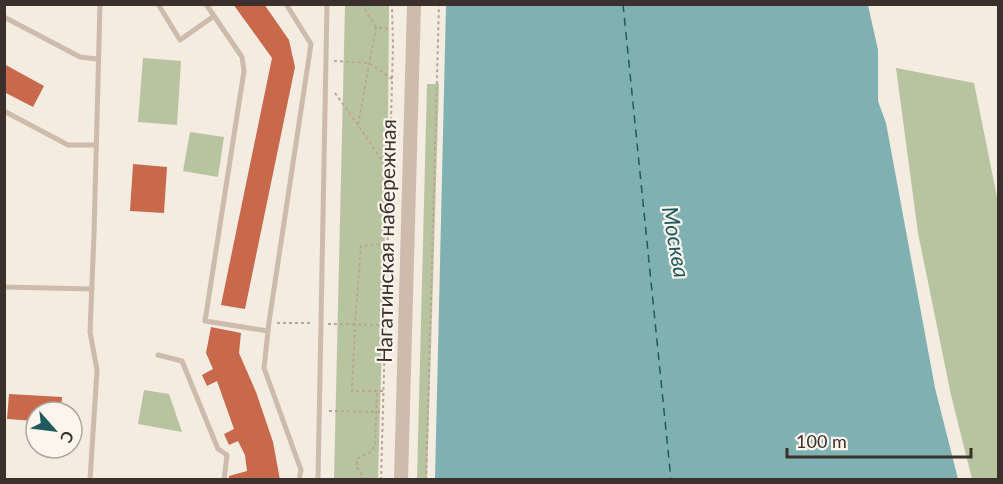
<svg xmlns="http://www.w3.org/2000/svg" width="1003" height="484" viewBox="0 0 1003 484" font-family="Lato,sans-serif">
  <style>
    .green { fill: #b8c4a0 }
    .water { fill: #7fb0b2 }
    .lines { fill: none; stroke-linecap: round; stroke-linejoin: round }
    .ferry { stroke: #1f5a5e; stroke-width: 1.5; stroke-dasharray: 8 6; stroke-linecap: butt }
    .building { fill: #c8694b }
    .path { stroke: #b9a596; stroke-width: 2; stroke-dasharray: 3 3; stroke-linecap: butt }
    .service { stroke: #cdbbac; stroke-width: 5 }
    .tertiary { stroke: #cdbbac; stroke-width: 14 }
    .labels { text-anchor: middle; stroke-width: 4.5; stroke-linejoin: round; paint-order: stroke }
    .street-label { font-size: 21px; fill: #3b302b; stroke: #fbf5ee }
    .water-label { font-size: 22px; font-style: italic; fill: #1f5a5e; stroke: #fbf5ee }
  </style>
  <rect width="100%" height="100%" fill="#f4ebe1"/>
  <!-- green -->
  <g class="green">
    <path d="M345,5H389L388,127L378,479H334Z"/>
    <path d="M143,58L181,61L177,125L138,122Z"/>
    <path d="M896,68L974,83L998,202V479H972L951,395L918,233Z"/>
    <path d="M427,84H439L427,479L417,480Z"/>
    <path d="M190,132L224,137L218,177L183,171Z"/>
    <path d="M144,390L169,394L182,432L138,424Z"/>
  </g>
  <!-- water -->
  <path class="water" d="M446,5H868L878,50V101L886,123L935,388L958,479H435Z"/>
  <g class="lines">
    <!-- ferry -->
    <path class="ferry" d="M623,4L671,480"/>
  </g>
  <!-- building -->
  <g class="building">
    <path d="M233,4H264L289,40L295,67L245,309L221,305L272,58Z"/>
    <path d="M4,64L44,86L33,107L4,92Z"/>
    <path d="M133,164L167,167L164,213L130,211Z"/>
    <path d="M211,327L241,333L239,353L256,392L273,442L280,480H229V476L247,471L245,455L238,441L229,445L224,434L234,429L217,381L207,386L202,375L213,369L206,353Z"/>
    <path d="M9,394L62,397L61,412H36V421L7,419Z"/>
  </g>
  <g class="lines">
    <!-- path -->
    <g class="path">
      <path d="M366,4L364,8L376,27L391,29"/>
      <path d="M376,27L358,125L390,172"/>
      <path d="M334,61L369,63L392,79"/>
      <path d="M335,93L358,125"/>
      <path d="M277,323H313"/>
      <path d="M328,324L385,325"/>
      <path d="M383,391H352L355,324L361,246L388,244"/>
      <path d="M329,411L383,412"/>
      <path d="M365,480L356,466L358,458L371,452L375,444L377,391"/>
      <path d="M381,480L393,46L392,4"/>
      <path d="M426,480L439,4"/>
    </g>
    <!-- service -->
    <g class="service">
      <path d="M158,4L180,40L214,16L242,57L244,71L205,321L268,331"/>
      <path d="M206,4L214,16"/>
      <path d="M286,4L311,44L269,322L264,368L301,470L299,480"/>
      <path d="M4,17L80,57L97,59"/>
      <path d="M4,111L68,145H96"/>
      <path d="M4,287L92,289"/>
      <path d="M158,355L182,361L218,449L227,455L224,480"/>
      <path d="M90,480L97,370L90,332L94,234L100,4"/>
      <path d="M318,480L327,4"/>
    </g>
    <!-- tertiary -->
    <path class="tertiary" d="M401,480L414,4"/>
  </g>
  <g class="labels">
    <!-- street labels -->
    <g class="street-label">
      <text transform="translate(387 241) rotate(-89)" y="7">Нагатинская набережная</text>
    </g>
    <!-- water labels -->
    <g class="water-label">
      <text transform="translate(676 242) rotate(80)" y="8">Москва</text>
    </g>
  </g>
  <!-- border -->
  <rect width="1003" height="484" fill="none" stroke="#3b302b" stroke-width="12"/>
  <!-- north arrow -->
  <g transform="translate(54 430) rotate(118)"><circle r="28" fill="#fbf5ee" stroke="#aea6a0" stroke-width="1.5"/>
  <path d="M0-4.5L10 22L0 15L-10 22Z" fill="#1f5a5e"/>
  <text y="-9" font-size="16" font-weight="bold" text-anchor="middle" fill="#3b302b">С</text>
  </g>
  <!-- scale -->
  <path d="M787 448v9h184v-9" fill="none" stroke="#3b302b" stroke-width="3"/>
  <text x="796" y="448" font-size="18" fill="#3b302b" stroke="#fbf5ee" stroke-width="4.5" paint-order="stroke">100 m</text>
</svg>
